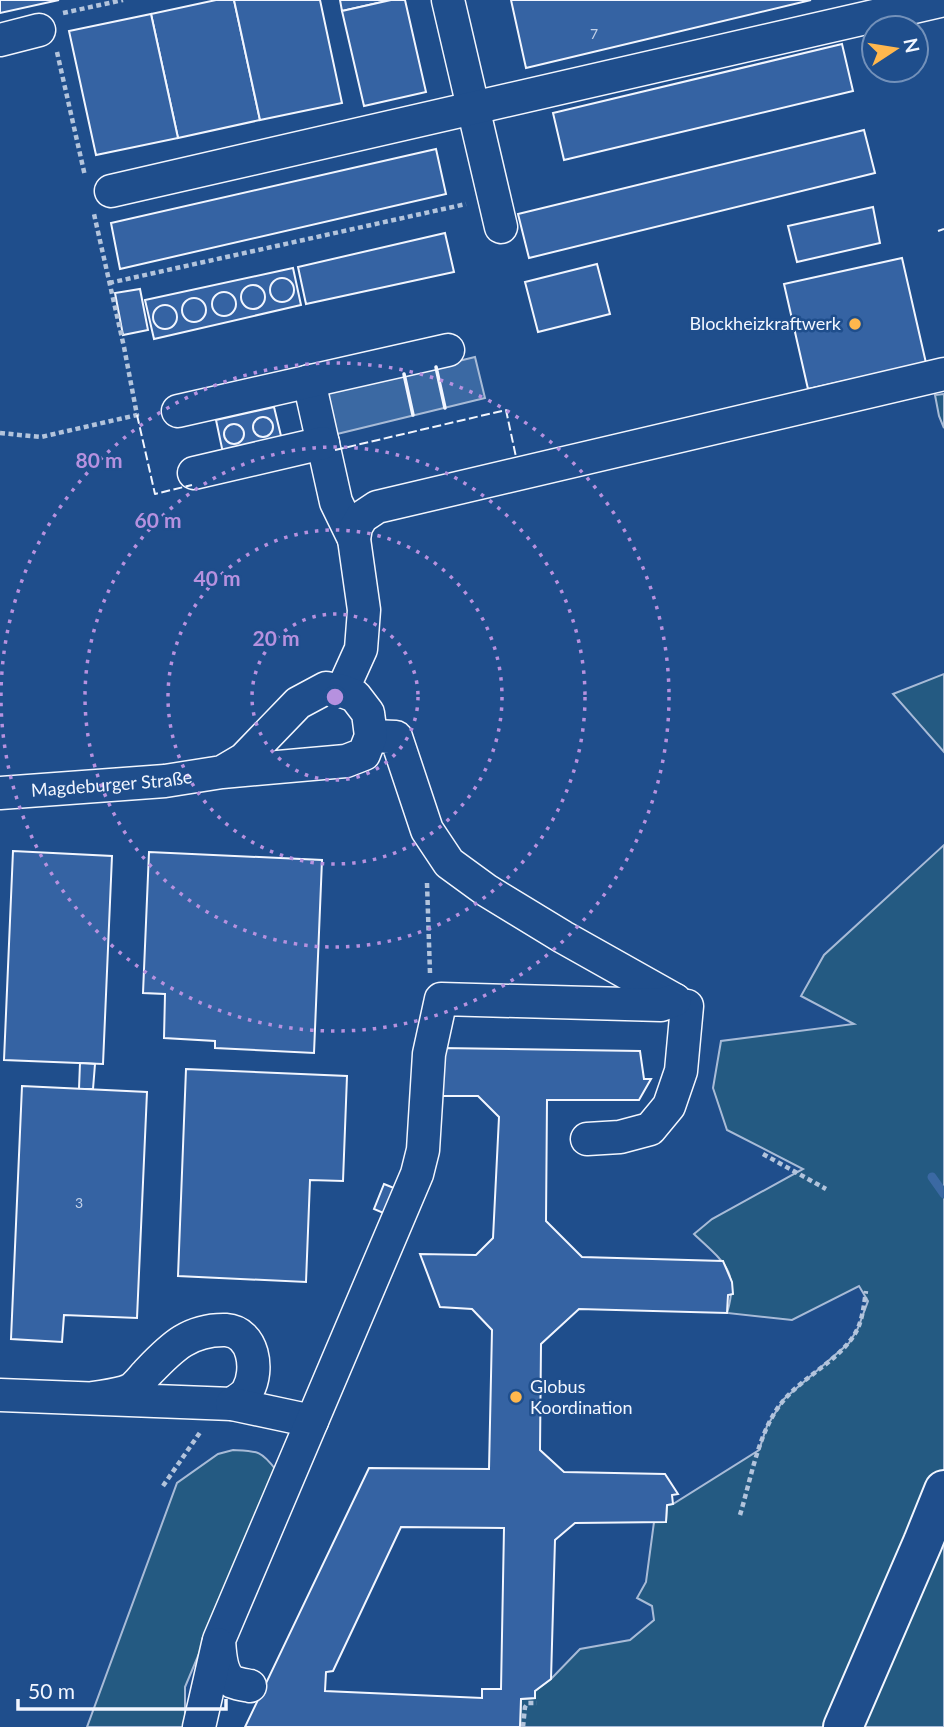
<svg xmlns="http://www.w3.org/2000/svg" width="944" height="1727" viewBox="0 0 944 1727" font-family="Lato,sans-serif">
  <style>
    .green { fill: #245a82; stroke: #a8bbd7; stroke-width: 2 }
    .water { fill: #3b69a3; stroke: #a8bbd7; stroke-width: 2 }
    .lines { fill: none; stroke-linecap: round; stroke-linejoin: round }
    .stream { stroke: #3b69a3; stroke-width: 9 }
    .building { fill: #3563a3; stroke: #f2f6ff; stroke-width: 2; fill-rule: evenodd }
    .minor-casing { stroke: #f2f6ff; stroke-width: 35 }
    .highway-casing { stroke: #f2f6ff; stroke-width: 42 }
    .path { stroke: #b3c4dc; stroke-width: 4.5; stroke-dasharray: 5 3.5; stroke-linecap: butt }
    .minor { stroke: #1f4e8c; stroke-width: 32 }
    .highway { stroke: #1f4e8c; stroke-width: 38 }
    .fence { stroke: #f2f6ff; stroke-width: 2; stroke-dasharray: 9 3.5; stroke-linecap: butt }
    .wall { stroke: #f2f6ff; stroke-width: 3.5 }
    .ring { fill: none; stroke: #b691df; stroke-width: 3.5; stroke-dasharray: 3.5 7 }
    .poi-dot { fill: #ffb74d; stroke: #1f4e8c; stroke-width: 2.5 }
    .labels { text-anchor: middle; stroke-width: 5; stroke-linejoin: round; paint-order: stroke }
    .number-label { font-size: 14px; fill: #c3d1e8 }
    .poi-label { font-size: 18px; fill: #f2f6ff; stroke: #1f4e8c; text-anchor: end }
    .street-label { font-size: 18px; fill: #f2f6ff; stroke: #1f4e8c }
    .centre { fill: #b691df; stroke: #1f4e8c; stroke-width: 3.5 }
    .ring-label { font-size: 21px; text-anchor: middle; font-weight: bold; fill: #b691df; stroke: #1f4e8c; stroke-width: 5; stroke-linejoin: round; paint-order: stroke }
  </style>
  <rect width="100%" height="100%" fill="#1f4e8c"/>
  <!-- green -->
  <g class="green">
    <path d="M944,394V428L939,416L935,395Z"/>
    <path d="M944,674V752L893,694Z"/>
    <path d="M944,845V1727H520L521,1699L535,1698V1691L551,1679L580,1649L630,1640L654,1620L652,1606L637,1598L646,1582L654,1522H666L667,1505L673,1504L759,1450L767,1426L784,1399L849,1343L858,1328L868,1301L859,1286L792,1320L727,1313C740,1270 723,1262 694,1234L712,1219L803,1169L727,1130L713,1088L721,1041L854,1024L801,996L824,955Z"/>
    <path d="M233,1450C257,1451 261,1450 276,1470L185,1687V1727H87L177,1483L218,1454Z"/>
  </g>
  <!-- water -->
  <path class="water" d="M475,357L485,398L333,435L323,394Z"/>
  <g class="lines">
    <!-- stream -->
    <path class="stream" d="M932,1177L944,1194"/>
  </g>
  <!-- building -->
  <g class="building">
    <path d="M0,0H59L0,13Z"/>
    <path d="M216,0H234L260,120L178,138L151,14Z"/>
    <path d="M234,0H320L342,103L260,120Z"/>
    <path d="M340,0H391L342,11Z"/>
    <path d="M391,0H405L426,92L364,106L342,11Z"/>
    <path d="M511,0H811L526,68Z"/>
    <path d="M151,14L178,138L96,155L69,31Z"/>
    <path d="M842,44L853,91L564,160L553,113Z"/>
    <path d="M864,130L875,173L529,258L518,214Z"/>
    <path d="M436,149L446,194L120,269L111,223Z"/>
    <path d="M873,207L880,243L797,262L788,226Z"/>
    <path d="M445,233L454,272L306,304L298,267Z"/>
    <path d="M902,258L926,363L808,389L784,284Z"/>
    <path d="M597,264L610,314L538,332L525,282Z"/>
    <path d="M293,268L301,305L154,339L145,300Z"/>
    <circle cx="282" cy="290" r="12"/>
    <circle cx="253" cy="297" r="12"/>
    <path d="M140,289L148,330L123,335L115,293Z"/>
    <circle cx="224" cy="304" r="12"/>
    <circle cx="194" cy="310" r="12"/>
    <circle cx="165" cy="317" r="12"/>
    <path d="M274,407L282,440L223,453L216,420Z"/>
    <circle cx="263" cy="427" r="10"/>
    <circle cx="234" cy="434" r="10"/>
    <path d="M13,851L112,856L103,1064L4,1060Z"/>
    <path d="M149,852L322,860L314,1053L215,1048V1041L164,1038L165,994L143,993Z"/>
    <path d="M441,1048L640,1051L644,1079H651L639,1100H547L546,1221L582,1257L723,1261L732,1282L733,1294L728,1295L727,1313L579,1309L541,1344L540,1450L564,1472L665,1474L678,1494L672,1495L673,1504L667,1505L666,1522L575,1523L555,1540L551,1679L535,1691V1698L521,1699L520,1727H245L369,1468L489,1469L492,1330L472,1309L440,1307L420,1254L476,1255L493,1238L499,1117L478,1096H443L430,1075ZM401,1527L504,1528L501,1689H482V1698L325,1691L326,1672L333,1671Z"/>
    <path d="M80,1063L95,1064L93,1089H79Z"/>
    <path d="M186,1069L347,1076L343,1181L310,1180L306,1282L178,1276Z"/>
    <path d="M22,1086L147,1092L137,1318L64,1315L62,1342L11,1339Z"/>
    <path d="M384,1184L399,1190L388,1215L374,1209Z"/>
  </g>
  <g class="lines">
    <defs>
      <g id="minor">
        <path d="M448,0L501,227"/>
        <path d="M0,40L39,30"/>
        <path d="M111,191L944,0"/>
        <path d="M309,381L336,502L354,539"/>
        <path d="M178,411L448,350"/>
        <path d="M194,473L323,443"/>
        <path d="M342,691L361,649L364,610L354,539L356,527L362,517L377,507L944,374"/>
        <path d="M371,736L396,737L427,830L449,863L486,890L563,937L675,1000"/>
        <path id="s1" d="M0,793L165,781L222,772L346,761L364,754L371,736L368,713L355,696L342,691L326,688L298,703L244,759L222,772"/>
        <path d="M587,1139L620,1137L650,1129L669,1106L681,1071L687,1006"/>
        <path d="M0,1395L232,1404C237,1400 245,1396 248,1390C259,1370 254,1332 226,1330C190,1329 172,1347 149,1371C143,1377 137,1386 130,1390C119,1395 105,1396 93,1398"/>
        <path d="M232,1404L312,1421"/>
        <path d="M250,1686C245,1685 238,1684 233,1682C220,1674 220,1652 219,1640L417,1174L423,1150L429,1054L441,999L661,1005L675,1000"/>
        <path d="M199,1727L218,1644"/>
      </g>
      <path id="highway" d="M843,1727L923,1542L944,1490"/>
    </defs>
    <!-- minor casing -->
    <use href="#minor" class="minor-casing"/>
    <!-- highway casing -->
    <use href="#highway" class="highway-casing"/>
    <!-- path -->
    <g class="path">
      <path d="M63,13L123,0"/>
      <path d="M57,52L85,176"/>
      <path d="M109,283L466,204"/>
      <path d="M0,433L41,437L137,415L124,347L94,214"/>
      <path d="M427,883L430,973"/>
      <path d="M763,1154L826,1189"/>
      <path d="M163,1486L201,1431"/>
      <path d="M740,1515C751,1479 759,1428 784,1400C805,1375 844,1358 858,1328C863,1316 864,1304 866,1291"/>
      <path d="M523,1727L525,1707L528,1703H537"/>
    </g>
    <!-- minor -->
    <use href="#minor" class="minor"/>
    <!-- highway -->
    <use href="#highway" class="highway"/>
    <!-- fence -->
    <g class="fence">
      <path d="M938,231L944,229"/>
      <path d="M137,415L155,494L192,485"/>
      <path d="M335,450L506,410L516,457"/>
    </g>
    <!-- wall -->
    <g class="wall">
      <path d="M436,367L445,408"/>
      <path d="M404,374L413,415"/>
    </g>
  </g>
  <!-- distance rings -->
  <g class="ring">
    <circle cx="335" cy="697" r="83"/>
    <circle cx="335" cy="697" r="167"/>
    <circle cx="335" cy="697" r="250"/>
    <circle cx="335" cy="697" r="334"/>
  </g>
  <!-- markers -->
  <g class="poi-dot">
    <circle cx="855" cy="324" r="7"/>
    <circle cx="516" cy="1397" r="7"/>
  </g>
  <g class="labels">
    <!-- number labels -->
    <g class="number-label">
      <text x="594" y="39">7</text>
      <text x="79" y="1208">3</text>
    </g>
    <!-- poi labels -->
    <g class="poi-label">
      <text x="841" y="330">Blockheizkraftwerk</text>
      <text x="530" y="1393" text-anchor="start">Globus<tspan x="530" dy="21">Koordination</tspan></text>
    </g>
    <!-- street labels -->
    <g class="street-label">
      <text dy="6" stroke="none"><textPath href="#s1" startOffset="112">Magdeburger Straße</textPath></text>
    </g>
  </g>
  <circle cx="335" cy="697" r="10" class="centre"/>
  <g class="ring-label">
    <text x="99" y="468">80 m</text>
    <text x="158" y="528">60 m</text>
    <text x="217" y="586">40 m</text>
    <text x="276" y="646">20 m</text>
  </g>
  <!-- north arrow -->
  <g transform="translate(895 49) rotate(78)"><circle r="33" fill="#1f4e8c" stroke="#7391ba" stroke-width="2"/>
  <path d="M0-5L12 26L0 18L-12 26Z" fill="#ffb74d"/>
  <text y="-10" font-size="19" font-weight="bold" text-anchor="middle" fill="#f2f6ff">N</text>
  </g>
  <!-- scale -->
  <path d="M18 1699v10h208v-10" fill="none" stroke="#f2f6ff" stroke-width="3.5"/>
  <text x="28" y="1699" font-size="21" fill="#f2f6ff" stroke="#1f4e8c" stroke-width="5" paint-order="stroke">50 m</text>
</svg>
